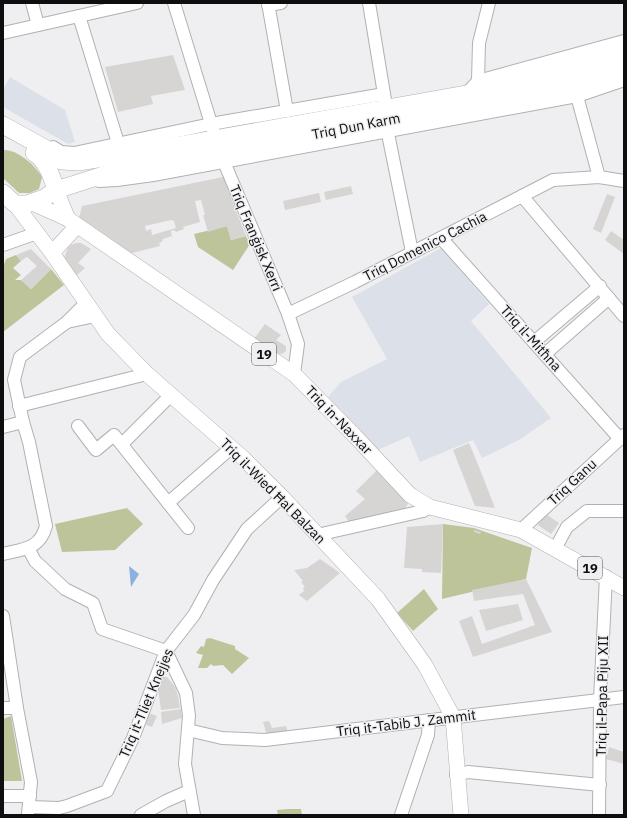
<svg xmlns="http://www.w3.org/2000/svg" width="627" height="818" viewBox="0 0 627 818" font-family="'IBM Plex Sans',sans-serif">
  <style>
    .built { fill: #dce0e8 }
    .green { fill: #bec49a }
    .water { fill: #8cb1e0 }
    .building { fill: #d6d5d4; fill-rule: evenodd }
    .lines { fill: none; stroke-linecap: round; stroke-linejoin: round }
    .minor-casing { stroke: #b0b1b2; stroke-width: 14 }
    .major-casing { stroke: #b0b1b2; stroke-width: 16 }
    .highway-casing { stroke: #b0b1b2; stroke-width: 18 }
    .minor { stroke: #fff; stroke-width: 12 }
    .major { stroke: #fff; stroke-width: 15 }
    .highway { stroke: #fff; stroke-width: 17 }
    .labels { text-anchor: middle; stroke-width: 3; stroke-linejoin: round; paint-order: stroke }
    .shield { fill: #efeff1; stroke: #525253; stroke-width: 1 }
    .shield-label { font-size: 13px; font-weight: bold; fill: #0e0e0f }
    .street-label { font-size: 14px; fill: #0e0e0f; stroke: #efeff1 }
  </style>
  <rect width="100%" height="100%" fill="#efeff1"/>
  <!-- built -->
  <g class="built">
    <path d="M10,77L65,110L75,142L68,144L3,107V90Z"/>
    <path d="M441,248L489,304L471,321L551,418L519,440L482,458L473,440L420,462L409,436L376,451L328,397L341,382L387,359L352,297Z"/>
  </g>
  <!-- green -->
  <g class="green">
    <path d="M3,150C17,149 35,165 42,177L39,189L30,193H19L3,178Z"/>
    <path d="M227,226L231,240L246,236L250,244L233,270L198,247L194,234Z"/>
    <path d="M16,255L21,261L13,268L21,275L15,280H21L31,289L51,269L64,285L3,332V267L6,259Z"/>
    <path d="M127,508L143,524L115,550L62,552L55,524Z"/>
    <path d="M443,524L474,528L532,548L526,579L442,599Z"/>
    <path d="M424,589L438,609L413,631L397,613Z"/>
    <path d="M210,638L235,646V649L249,658L232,674L223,665L213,666L211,664L207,668H198L203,655L196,653L201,646L204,647L206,639Z"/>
    <path d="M11,716L22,781H3V719Z"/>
    <path d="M288,809H301L302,815H278L277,810Z"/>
  </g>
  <!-- water -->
  <path class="water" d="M129,566L139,574L131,587Z"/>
  <!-- building -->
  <g class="building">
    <path d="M173,55L185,90L151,96L153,104L118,112L105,67Z"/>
    <path d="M223,177L246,236L231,240L227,226L208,232L203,215H205L201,200L195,201L200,222L183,227L184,229L176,232L174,230L171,231L172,236L163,239L162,242L159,243L160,246L128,254L79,218L82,206ZM171,220L174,221L176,228L152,235L151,229L146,231L145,226Z"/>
    <path d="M351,186L353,194L326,200L324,192Z"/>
    <path d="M319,193L321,202L285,210L283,201Z"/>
    <path d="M607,194L615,197L601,233L593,229Z"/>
    <path d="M611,231L624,240V254L605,240Z"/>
    <path d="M76,243H81L91,249L78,263L85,268L76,276L64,258L68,248L71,245Z"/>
    <path d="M31,249L51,269L31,289L21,280L37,266L27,257L21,261L16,255Z"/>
    <path d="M265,324L281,335L276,340L286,346V351L282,354L275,353L254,339Z"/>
    <path d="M469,443L479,467L495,508L475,506L453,450Z"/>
    <path d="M377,470L409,501L405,509L349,522L345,516L365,499L356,491Z"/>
    <path d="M546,514L559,523L551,534L538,525Z"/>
    <path d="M443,524L441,573L422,572V569L404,568L407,527Z"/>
    <path d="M474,530L481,532L480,534L474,532Z"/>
    <path d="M320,559L340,573L307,601L299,595L304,591L303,588L305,587L301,582L303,581L294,570L307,568Z"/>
    <path d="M526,579L552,632L473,657L459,621L472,616L482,644L535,625L523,594L474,601L472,590Z"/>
    <path d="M518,604L523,620L486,631L479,610Z"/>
    <path d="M161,677H167L175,687L178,696L180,708L161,710L158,689Z"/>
    <path d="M181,709L182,718L162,724L161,712Z"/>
    <path d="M149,713L157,716L152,727L146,725Z"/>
    <path d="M269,721L272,728L286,726L288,732L267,735L263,722Z"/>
    <path d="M609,747L624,752V764L606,759Z"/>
  </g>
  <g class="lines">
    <defs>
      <g id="minor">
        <path d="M32,3L38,25"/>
        <path d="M174,3L213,130"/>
        <path d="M268,3L287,111"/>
        <path d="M369,3L385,100"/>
        <path d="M268,5L281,3"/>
        <path d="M79,16L118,143"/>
        <path d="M3,33L137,3"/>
        <path d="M478,81L479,43L489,3"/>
        <path d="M466,94L478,81L624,41"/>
        <path d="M577,96L599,177"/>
        <path d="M386,124L411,247V253"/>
        <path d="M53,147L61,152L74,153L211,124L384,94"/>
        <path d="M224,162L288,314L298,344L294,374"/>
        <path d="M99,181L117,180L153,175L577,96L624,80"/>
        <path d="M522,196L624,316"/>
        <path d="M441,238L620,439"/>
        <path d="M3,245L37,233"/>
        <path d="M288,314L355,282L553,180L599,177L624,181"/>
        <path d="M67,322L95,316"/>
        <path d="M534,342L600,286"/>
        <path d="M545,354L609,298"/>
        <path d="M19,406L147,374"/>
        <path d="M78,426L96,450L114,435L188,528"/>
        <path d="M3,427L23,422"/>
        <path d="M122,444L171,395"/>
        <path d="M168,503L231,448"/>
        <path d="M521,530L624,435"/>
        <path d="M317,535L423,511L430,507"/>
        <path d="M28,548L35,561L65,589L93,603L102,629L166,651L186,693L189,716L185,764L194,815"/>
        <path d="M555,549L567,527L587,511H624"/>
        <path d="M3,554C24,549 40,549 46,526L29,442L23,422L14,380L20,357L67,322L86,303"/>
        <path d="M3,616L17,708L31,782L28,814"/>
        <path d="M3,708H17"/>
        <path d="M188,730L222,738L265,740L624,697"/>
        <path d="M456,775L468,772L600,785"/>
        <path d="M3,796H30"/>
        <path d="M29,807L59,808L67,806L107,791L133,738L166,651L194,615L213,580L247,529L282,497"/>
        <path d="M141,815L166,801L189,791"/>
        <path d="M401,815L428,735L429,720"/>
        <path d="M599,815L600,700L606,576"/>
      </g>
      <g id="major">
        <path d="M56,190L68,219"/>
        <path d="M30,202L68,219L294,374L355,436L410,495L430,507L521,530L624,588"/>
        <path d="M15,204L52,253L108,334L147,374L244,459L282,497L378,599L425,665L453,717L461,815"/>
        <path d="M52,253L77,226"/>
      </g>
      <g id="highway">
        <path d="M3,125L59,156"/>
        <path d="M34,153C47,161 52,177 56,190"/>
        <path d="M39,156L62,161L78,162L147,151L466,94L562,72L624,55"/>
        <path d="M3,193L15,204H27L44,198L56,190L113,172L386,121L514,99L587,82L624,71"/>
      </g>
    </defs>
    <!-- minor casing -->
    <use href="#minor" class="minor-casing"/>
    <!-- major casing -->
    <use href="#major" class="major-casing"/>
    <!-- highway casing -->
    <use href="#highway" class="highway-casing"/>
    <!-- minor -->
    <use href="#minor" class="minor"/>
    <!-- major -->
    <use href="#major" class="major"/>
    <!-- highway -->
    <use href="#highway" class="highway"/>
  </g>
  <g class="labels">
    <!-- shield labels -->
    <g class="shield">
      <rect x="252" y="343" width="24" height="22" rx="3"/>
      <rect x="578" y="557" width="24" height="22" rx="3"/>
    </g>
    <g class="shield-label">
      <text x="264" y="359">19</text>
      <text x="590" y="573">19</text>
    </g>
    <!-- street labels -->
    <g class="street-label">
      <text transform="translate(356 126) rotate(-11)" y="5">Triq Dun Karm</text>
      <text transform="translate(256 238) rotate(67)" y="5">Triq Franġisk Xerri</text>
      <text transform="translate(425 246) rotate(-27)" y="5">Triq Domenico Cachia</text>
      <text transform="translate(531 338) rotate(48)" y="5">Triq il-Mitħna</text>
      <text transform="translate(339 420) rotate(46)" y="5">Triq in-Naxxar</text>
      <text transform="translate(572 482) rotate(-43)" y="5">Triq Ganu</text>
      <text transform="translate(273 491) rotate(45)" y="5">Triq il-Wied Ħal Balzan</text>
      <text transform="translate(602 696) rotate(-89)" y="5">Triq il-Papa Piju XII</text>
      <text transform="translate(146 703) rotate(-67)" y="5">Triq it-Tliet Knejjes</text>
      <text transform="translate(406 723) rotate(-7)" y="5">Triq it-Tabib J. Zammit</text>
    </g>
  </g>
  <!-- border -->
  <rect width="627" height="818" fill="none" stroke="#0e0e0f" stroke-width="8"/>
</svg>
